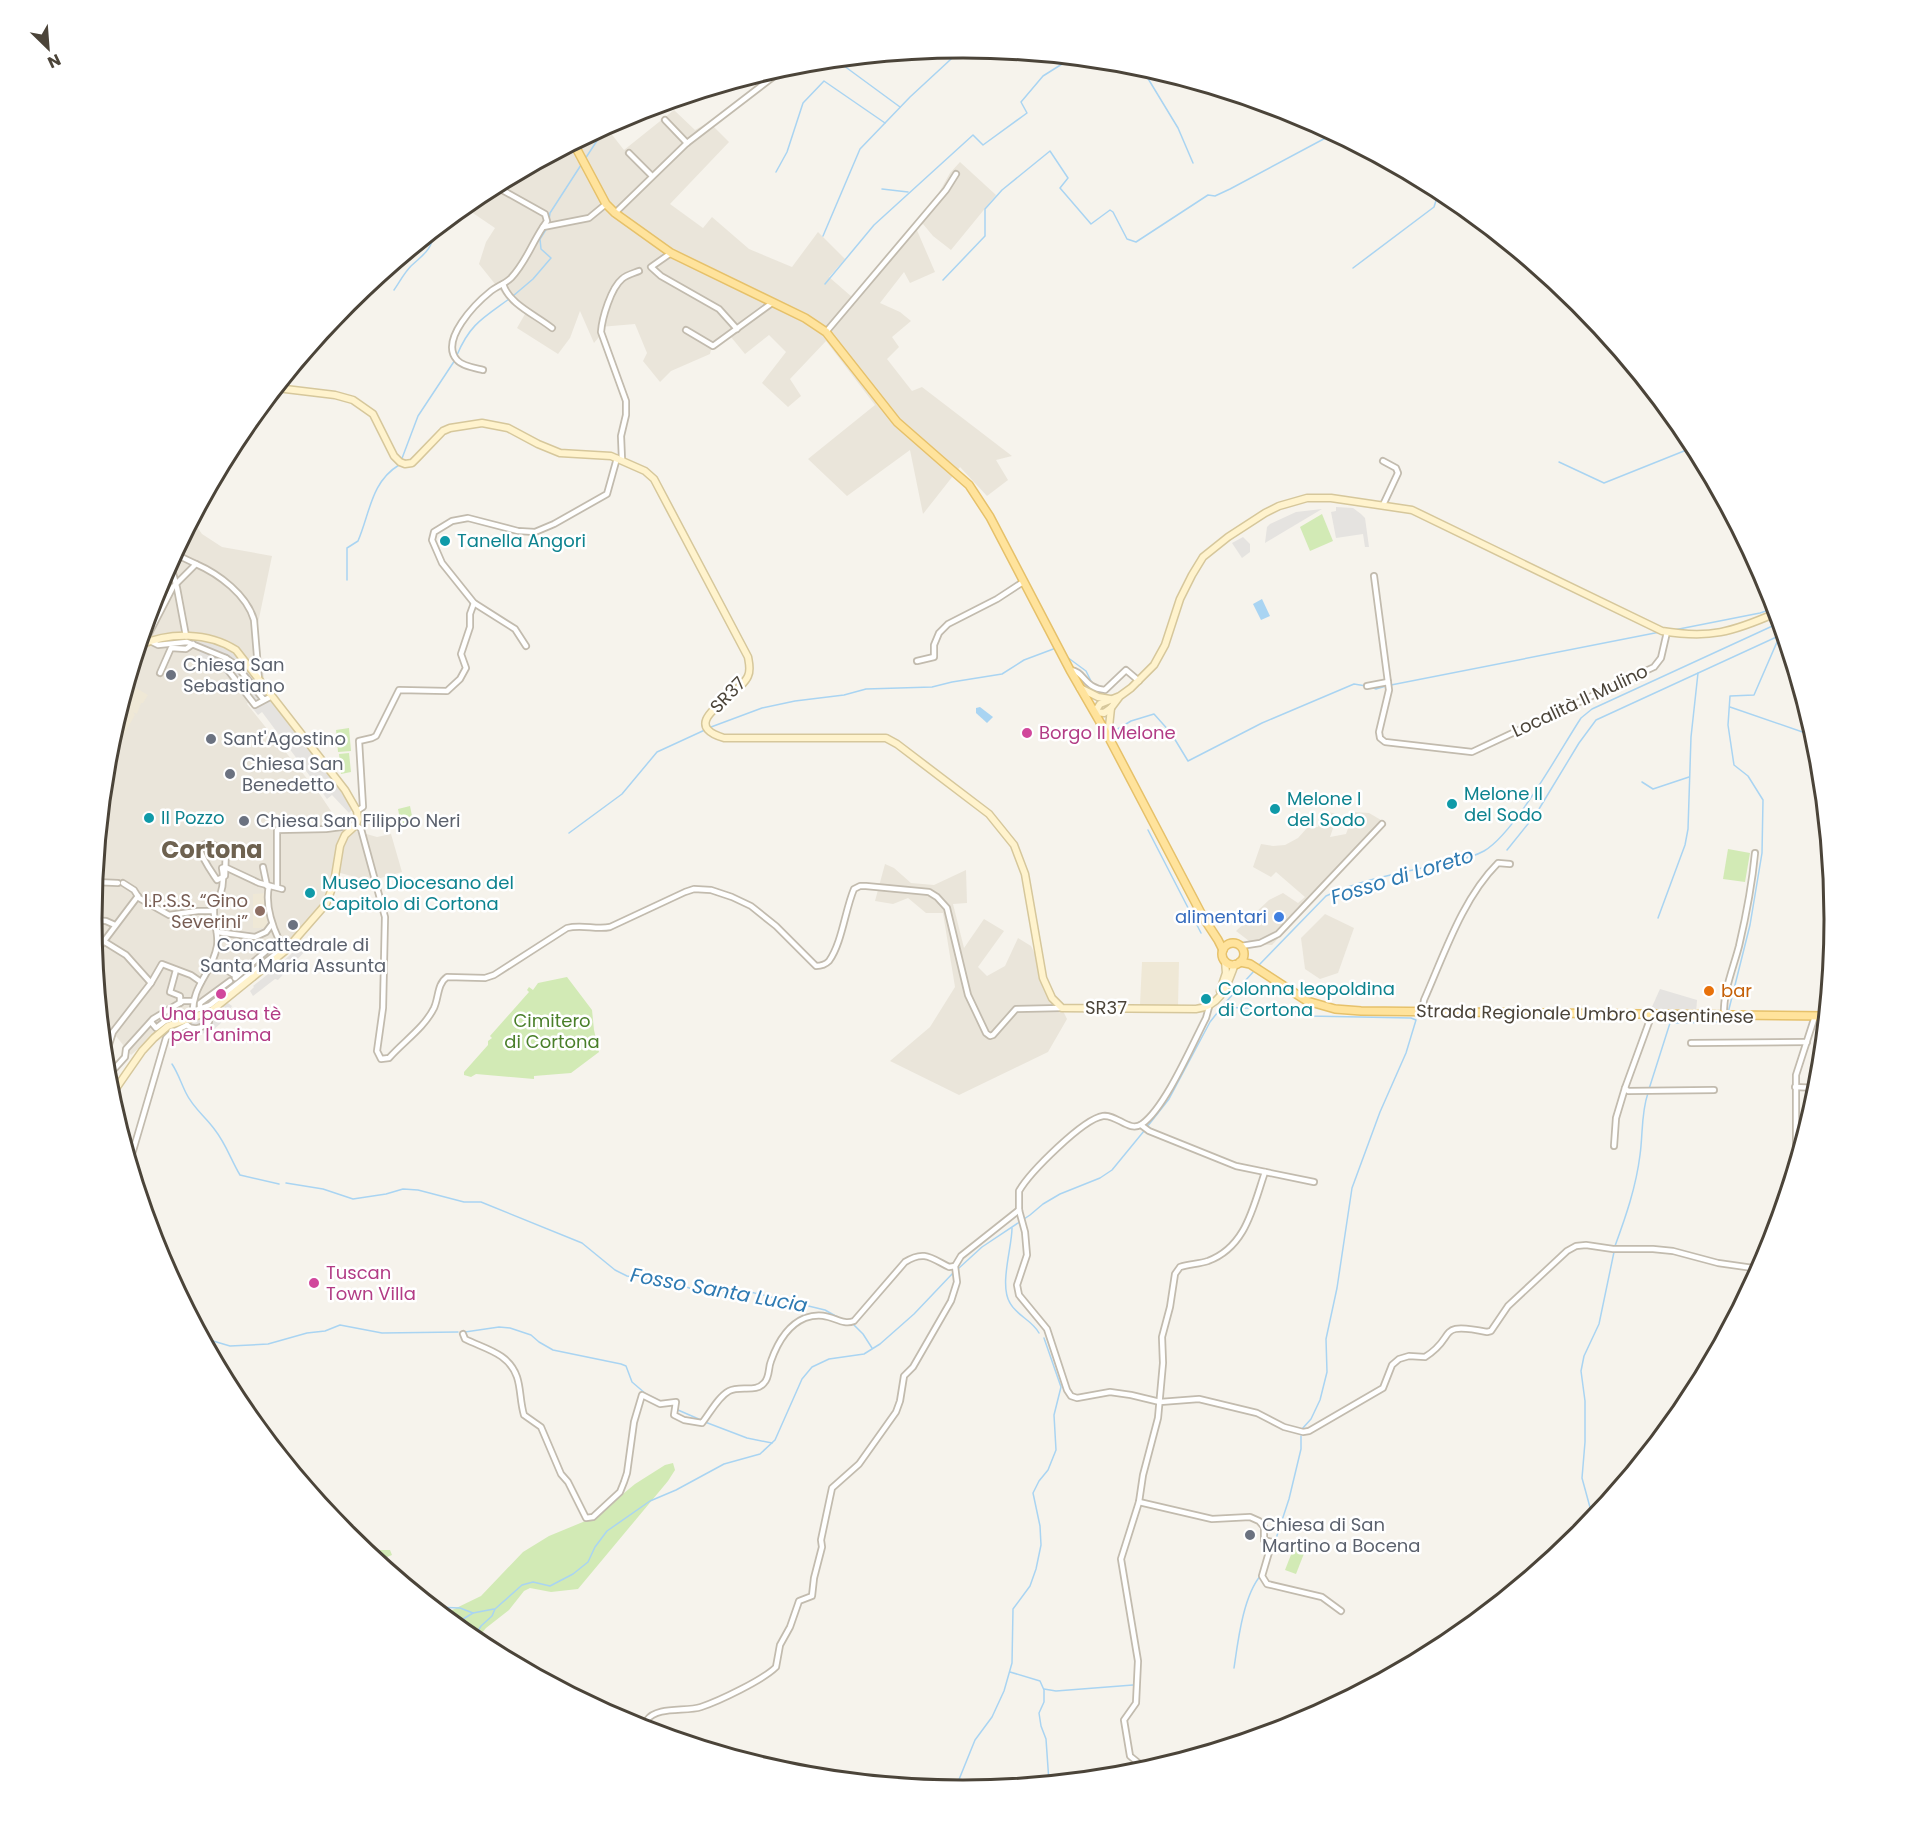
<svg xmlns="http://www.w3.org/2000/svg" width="1926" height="1839" viewBox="0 0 1926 1839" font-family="Poppins,sans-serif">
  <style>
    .residential { fill: #eae5da }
    .education { fill: #efe8d6 }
    .green { fill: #d2eab5 }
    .parking { fill: #e5e3e0 }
    .water { fill: #a9d4f2 }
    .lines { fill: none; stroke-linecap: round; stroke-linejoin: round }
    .stream { stroke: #a9d4f2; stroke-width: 1.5 }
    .street-casing { stroke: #c2bbae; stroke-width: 8 }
    .secondary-casing { stroke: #d6c79b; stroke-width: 9 }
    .primary-casing { stroke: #e6c16a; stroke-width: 10 }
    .street { stroke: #fff; stroke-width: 4.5 }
    .secondary { stroke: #fff3cd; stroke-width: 6 }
    .primary { stroke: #ffe39c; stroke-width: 7 }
    .culture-dot { fill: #0f9aa8; stroke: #fff; stroke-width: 2 }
    .worship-dot { fill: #6b7280; stroke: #fff; stroke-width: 2 }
    .hotel-dot { fill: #d1479c; stroke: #fff; stroke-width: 2 }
    .education-dot { fill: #8d6e63; stroke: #fff; stroke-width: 2 }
    .shop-dot { fill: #3f7fe0; stroke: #fff; stroke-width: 2 }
    .food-dot { fill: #e8710a; stroke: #fff; stroke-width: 2 }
    .labels { text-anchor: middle; stroke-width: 5; stroke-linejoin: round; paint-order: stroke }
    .culture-label { font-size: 18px; fill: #0d838f; stroke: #fff; text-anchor: start }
    .worship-label { font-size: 18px; fill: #5b616d; stroke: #fff; text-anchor: start }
    .street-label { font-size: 18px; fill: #4b4439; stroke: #fff }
    .hotel-label { font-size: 18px; fill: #b23c85; stroke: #fff; text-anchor: start }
    .education-label { font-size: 18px; fill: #785e54; stroke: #fff; text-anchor: end }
    .shop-label { font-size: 18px; fill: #366cbe; stroke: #fff; text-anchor: end }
    .food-label { font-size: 18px; fill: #c56008; stroke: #fff; text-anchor: start }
    .park-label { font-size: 18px; fill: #4a7f2a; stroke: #fff }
    .water-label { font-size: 20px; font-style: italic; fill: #2e7ab2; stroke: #fff }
    .district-label { font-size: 24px; font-weight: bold; fill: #6e6250; stroke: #fff }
    .rim { fill: none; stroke: #4b4439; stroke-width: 3 }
  </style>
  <rect width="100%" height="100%" fill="#f6f3ec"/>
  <!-- residential -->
  <g class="residential">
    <path d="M674,110L695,130L709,122L729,142L670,204L703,228L712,217L749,249L792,267L818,232L845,259L829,277L852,297L937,196L950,173L960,162L996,195L951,250L933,236L923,224L916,228L935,272L910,283L904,272L880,303L900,312L911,321L892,337L899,347L887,359L912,391L922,387L1012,456L996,460L1008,480L987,496L960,467L923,514L910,450L847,496L808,459L875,405L826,341L790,379L801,396L788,407L762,383L786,352L769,335L745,354L731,337L711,350L710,354L671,371L660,382L643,361L647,353L635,324L600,327L599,337L594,343L580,311L570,338L558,354L517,328L525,314L511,304L479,264L486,242L495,228L464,207L479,195L606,127L624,150Z"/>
    <path d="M193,521L202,534L222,547L272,556L257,628L264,678L247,704L321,796L331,811L338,831H356L377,837L391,834L402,872L370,881L333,871L322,902L284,948L219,1001L170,1021L131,1055L116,1036L105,1055L101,1011L102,1005H100L92,919L108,749L158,586Z"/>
    <path d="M1322,811L1338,814L1330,837L1346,834L1354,812L1369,813L1381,820L1383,824L1272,945L1253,944L1236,931L1269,900L1283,893L1298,903L1305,897L1276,872L1271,877L1253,867L1261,844L1273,846L1285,845L1298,838L1307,828L1318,827Z"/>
    <path d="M885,864L894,868L911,883L934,885L966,870L967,903L953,904L964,948L984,919L1004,931L978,967L987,976L1005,966L1018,938L1031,946L1067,1019L1048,1052L959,1095L890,1061L930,1027L955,987L943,913H926L908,898L893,904L875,901Z"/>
    <path d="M1325,914L1354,928L1338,973L1320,979L1305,969L1301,938Z"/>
  </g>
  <!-- education -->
  <g class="education">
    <path d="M136,688L148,695L143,703H141L137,714L133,712L135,715L124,734L115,729Z"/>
    <path d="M267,893V928H253V894Z"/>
    <path d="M1142,962H1179L1178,1006L1140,1005Z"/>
  </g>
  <!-- green -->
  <g class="green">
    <path d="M1322,514L1333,541L1310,551L1300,527Z"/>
    <path d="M349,728L351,751L338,752L336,730Z"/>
    <path d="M349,753L351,772L341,774L339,754Z"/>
    <path d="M410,806L414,826L402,828L398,809Z"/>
    <path d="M1728,849L1750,853L1745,882L1723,879Z"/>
    <path d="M567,977L592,1010L594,1030L599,1052L571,1073L534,1076V1079L476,1074L471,1077L464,1075V1072L488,1045V1041L492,1038L490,1036L529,992L527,990L529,987L533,990L538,983Z"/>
    <path d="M673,1463L675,1470L668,1481L578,1589L551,1592L530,1588L524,1591L509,1610L486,1628L475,1641L439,1612H448L481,1596L523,1552L549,1536L595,1517L635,1484L665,1465Z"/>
    <path d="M1294,1547L1305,1551L1296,1574L1285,1570Z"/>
    <path d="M364,1550H390L392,1555L377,1561Z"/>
  </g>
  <!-- parking -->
  <g class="parking">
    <path d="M1336,507L1353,508L1361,514L1365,518L1369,547H1365L1363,534L1336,538L1331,512L1336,511Z"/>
    <path d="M1322,509L1265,543L1267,527L1270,524L1296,512Z"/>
    <path d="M1243,537L1250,544V552L1242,558L1232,543Z"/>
    <path d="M202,640L234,652L285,713L353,809L349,813L332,795L327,799L262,712L258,715L217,664L199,657Z"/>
    <path d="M303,943L308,948L278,980L275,979L253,996L250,991L254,987L253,986L277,967Z"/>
    <path d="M1660,989L1697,1000L1696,1013L1651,1009Z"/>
    <path d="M225,1001L232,1006L220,1024L214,1029L202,1034H191L182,1030L180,1026L212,1014Z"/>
  </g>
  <!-- water -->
  <g class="water">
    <path d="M1262,599L1270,616L1261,620L1253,604Z"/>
    <path d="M980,707L993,717L987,723L976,713V708Z"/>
  </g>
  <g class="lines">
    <!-- stream -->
    <g class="stream">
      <path d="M836,60L900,107"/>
      <path d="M1141,67L1178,128L1193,163"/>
      <path d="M585,159L606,127"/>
      <path d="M776,172L787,152L803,103L824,81L885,123"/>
      <path d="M882,189L908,192"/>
      <path d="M549,220L550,213L581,165"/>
      <path d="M823,236L860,149L910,97L963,48"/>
      <path d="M1353,268L1434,207L1439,191"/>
      <path d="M943,280L985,236V209L1002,190L1050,151L1068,178L1060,188L1091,224L1110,210L1113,212L1127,239L1136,242L1208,195L1215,196L1230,189L1333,134"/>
      <path d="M825,284L874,225L973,135L983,145L1027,113L1021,102L1043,76L1070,59"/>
      <path d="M394,290C399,283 404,273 411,266C426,252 430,252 435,231"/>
      <path d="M513,296L533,279L551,258L541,249L540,239L547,228"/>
      <path d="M457,355C470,324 483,318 509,299"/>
      <path d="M401,461L418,416L455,360"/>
      <path d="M1559,462L1604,483L1694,447"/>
      <path d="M347,580V548L358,541C370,513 371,482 399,465"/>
      <path d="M1674,630L1760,613L1775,608"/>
      <path d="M1067,657L1086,671L1092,683"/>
      <path d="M1391,685L1660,632"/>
      <path d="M1371,687L1376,689L1386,686"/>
      <path d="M1730,707L1814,736"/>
      <path d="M1112,722L1116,730L1131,721L1154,714L1171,733L1188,761L1262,723L1354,684L1366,686"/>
      <path d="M711,727L762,708L795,701L844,695L866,689L932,687L952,682L1002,674L1024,660L1056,648"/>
      <path d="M1642,782L1653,789L1689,777"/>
      <path d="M1148,830L1201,933"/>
      <path d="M569,833L622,794L657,752L707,729"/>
      <path d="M1507,850L1536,814L1579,743L1596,720L1783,634"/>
      <path d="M1658,918L1685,845L1688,829L1691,737L1698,673"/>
      <path d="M1259,965L1326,896C1360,880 1399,873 1436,865C1452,861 1470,859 1484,851C1515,833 1560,750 1581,718L1592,709L1779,623"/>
      <path d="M1222,1007L1290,1010L1309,1016L1411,1018L1416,1020L1406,1053L1380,1112L1352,1188L1337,1288L1326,1339L1327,1372L1320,1400L1311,1419L1302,1429"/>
      <path d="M1728,1013L1750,925L1762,853L1763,800L1748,776L1734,765L1728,725L1730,696L1754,695L1780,635"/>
      <path d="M172,1064C178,1073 181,1083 186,1093C193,1108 206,1117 215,1130C226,1144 231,1160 240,1175L279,1184"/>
      <path d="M1649,1089L1670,1023L1723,1022L1727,1018"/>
      <path d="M1147,1127L1169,1099L1210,1022L1225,1003L1254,971"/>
      <path d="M286,1183L323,1189L353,1199L386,1194L403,1189L418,1190L464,1202H481L582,1243L615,1270L627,1276L684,1286L700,1292L712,1293L734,1289L742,1290L825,1310L841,1319"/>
      <path d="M1012,1228C1012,1248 999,1285 1010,1303C1017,1316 1032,1320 1039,1333"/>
      <path d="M1615,1246C1626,1216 1636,1187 1640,1155C1643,1134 1641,1113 1648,1093"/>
      <path d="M959,1268L982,1247L1030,1215L1043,1204L1060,1194L1100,1178L1112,1170L1144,1131"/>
      <path d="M854,1325L863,1334L872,1348"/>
      <path d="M465,1332L499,1327L510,1328L531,1335L539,1342L553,1350L621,1364L626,1366L632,1382L646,1394L660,1401"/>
      <path d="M203,1338L230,1346L268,1344L307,1333L325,1331L340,1325L382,1333L458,1332"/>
      <path d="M678,1410L701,1420"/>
      <path d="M705,1422L747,1438L772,1443"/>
      <path d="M1590,1522L1591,1511L1582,1478L1585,1442V1401L1581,1371L1584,1356L1599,1324L1614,1252"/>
      <path d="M1265,1572L1289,1499L1301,1449V1436"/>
      <path d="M434,1607L460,1608L473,1613"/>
      <path d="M455,1624L473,1613L494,1609"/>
      <path d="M473,1639L481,1626L492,1616L495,1609L522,1585L533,1582L550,1586L573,1574L588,1562L595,1547L607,1531L650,1501L676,1490L724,1464L760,1454L775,1440L802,1379L812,1367L829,1359L864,1354L880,1344L914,1314L953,1273"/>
      <path d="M1234,1668C1238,1641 1243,1596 1261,1575"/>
      <path d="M1010,1672L1040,1681L1044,1690V1702L1039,1713L1041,1726L1046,1739L1049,1782"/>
      <path d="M1044,1689L1056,1691L1133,1685"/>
      <path d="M950,1790L958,1782L975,1740L992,1717L1004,1691L1012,1663L1013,1609L1030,1586L1036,1569L1041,1545L1040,1526L1033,1493L1039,1481L1048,1470L1056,1450L1054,1415L1061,1387L1044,1338"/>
    </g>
    <defs>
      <g id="street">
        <path d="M665,120L687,143"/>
        <path d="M629,153L652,176"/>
        <path d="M495,186L545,214L547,221L543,227"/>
        <path d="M615,213L687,143L786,67"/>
        <path d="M671,253L651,267L661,276L719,309L737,329"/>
        <path d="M503,284C509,304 536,315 552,328"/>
        <path d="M686,330L713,346L772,303"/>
        <path d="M826,332L946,190L956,174"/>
        <path d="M483,370C475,368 462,366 457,360C439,340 476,303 491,291C497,286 505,284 511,278C526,262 531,245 543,227L589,218L606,204"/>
        <path d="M622,460L621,436L626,415V401L601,332C602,318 611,288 622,279C626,275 634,273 639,271"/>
        <path d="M1383,505L1398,473L1396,468L1383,461"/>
        <path d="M170,562L177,588L186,636"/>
        <path d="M196,564C219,574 247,595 254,620L259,680"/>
        <path d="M1374,576L1389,690L1379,732L1380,738L1385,742L1472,752L1654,667L1661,658L1667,632"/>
        <path d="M150,641L158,645L187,642L226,658"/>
        <path d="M144,643L173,587L196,564L175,554"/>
        <path d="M526,646L515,629L474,603L442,563L432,540L434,532L452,521L468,518L518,531L535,532L554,524L607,494L617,458"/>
        <path d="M917,661L934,657V645L939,633L948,624L997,599L1023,582"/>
        <path d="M1070,670C1085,671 1083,688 1105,690L1126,670L1139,681"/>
        <path d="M160,673L171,648L186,649L193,644"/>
        <path d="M1367,686L1388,682"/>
        <path d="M264,700L236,665L226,658L224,665L255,705L272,696"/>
        <path d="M357,811L363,807L359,741L372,738L376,736L399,690L447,691L460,679L466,668L461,654L470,627V614L474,603"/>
        <path d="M205,844L214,845V847H226L225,876L217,880C211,871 202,859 199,847Z"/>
        <path d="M263,867L267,886"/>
        <path d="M95,882L118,883"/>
        <path d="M123,883L134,890L139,898L169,915L198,911H214"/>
        <path d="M277,887V830L326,829L356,825L361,829L385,917L383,1008L377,1051L381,1059L389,1058C404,1041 424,1028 434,1008C439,997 437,984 447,977L485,978L494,975L567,928C582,924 596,930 610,927L685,892L694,889L711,890L732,897L751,906L776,926L816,966C821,966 825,965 829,961C842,943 845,910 854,889L860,886H866L929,892L937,897L947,908L968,995L986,1033L990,1036L993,1035L1016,1009L1062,1008"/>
        <path d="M92,920L106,921L115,925"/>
        <path d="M217,932L255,937L266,932L272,924"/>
        <path d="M105,942L126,955L151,983"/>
        <path d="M1241,946L1260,943L1278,934L1382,824"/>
        <path d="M95,953L138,896"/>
        <path d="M210,964L218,970L222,967L236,976"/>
        <path d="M176,970L170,992L180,996V1003"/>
        <path d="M235,978L279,940C272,925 265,904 269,886"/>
        <path d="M1209,1007L1206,1018C1192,1045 1165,1108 1142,1124C1129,1133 1117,1114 1103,1116C1083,1119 1030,1172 1019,1191V1210L1025,1232L1027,1255L1017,1285L1019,1295L1047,1329L1067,1390L1071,1396L1077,1398L1110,1392L1131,1395L1160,1402L1199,1399L1257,1413L1284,1427L1303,1432L1309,1431L1383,1388L1392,1365L1399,1359L1409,1356L1425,1357C1458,1337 1434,1321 1487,1332L1491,1331L1508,1306L1567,1251L1576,1246L1586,1245L1613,1249H1653L1673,1251L1718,1263L1760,1269"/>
        <path d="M200,1009V1003L230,981"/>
        <path d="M1422,1012L1424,1000C1444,955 1462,899 1498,863L1510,864"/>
        <path d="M1652,1014L1625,1088L1628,1091L1714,1090"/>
        <path d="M1724,1015C1723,992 1733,969 1739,946C1746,916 1752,885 1755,853"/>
        <path d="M193,1017C191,984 212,975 217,946C219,933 213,921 214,909C214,904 219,900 220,896C223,887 224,877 222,868L225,867L259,883L282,889"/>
        <path d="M151,1022L156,1028L165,1021L210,1005L282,949L285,946L279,940"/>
        <path d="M187,1025C193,1031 203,1028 209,1022L208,1012"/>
        <path d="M1691,1043L1807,1042"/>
        <path d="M105,1057L113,1032L151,983L162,964L191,975L201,982"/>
        <path d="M107,1077L125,1057L126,1049L153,1019L183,1001H192"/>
        <path d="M1795,1087L1818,1088"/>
        <path d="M1141,1125L1149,1131L1236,1166L1314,1182"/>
        <path d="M1614,1146L1616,1118L1625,1088"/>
        <path d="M130,1161L166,1038L171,1033L187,1025"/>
        <path d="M1796,1163V1075L1815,1016"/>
        <path d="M463,1334L465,1339C485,1349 509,1353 517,1377C521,1389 520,1402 524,1415L541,1427L561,1474L568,1482L586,1518L593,1517L620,1492L624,1482L627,1473L634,1422L642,1395L660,1404L676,1402L674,1415L684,1420L702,1423C710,1413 718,1397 729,1391C740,1385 756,1393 764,1383C770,1377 768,1368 771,1361C777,1344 788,1325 805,1318C830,1309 839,1327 854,1321L905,1262C924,1250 931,1258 949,1267L955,1266"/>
        <path d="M1139,1502L1212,1519L1250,1517L1259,1521L1264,1527V1540L1272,1542L1262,1576L1267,1584L1322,1597L1341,1611"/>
        <path d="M643,1729C644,1726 645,1723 647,1720C657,1706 686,1712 701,1707C719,1701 763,1680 776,1667L780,1645L790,1627L798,1604L799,1601L812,1596L814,1578L822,1547L821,1540L832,1488L859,1464L896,1412L900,1401L904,1376L913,1367L951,1301L957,1282L955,1266L961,1256L1019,1210"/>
        <path d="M1143,1771L1141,1765L1130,1756L1124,1720L1136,1703L1138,1661L1121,1559L1139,1502L1143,1475L1158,1418L1163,1363L1162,1337L1170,1307L1175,1274L1180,1267C1189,1264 1199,1264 1208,1261C1246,1247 1253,1207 1265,1172"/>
      </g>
      <g id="secondary">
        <path d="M277,388L335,395L353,400L373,414L394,456L400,462L405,464L412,463L417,458L443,431L450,428L482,423L508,428L538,444L560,453L611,456L645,471L654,479L748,657C749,663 751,670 748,676C740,696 674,723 724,738H886L897,744L989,814L1014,845L1025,874L1043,978L1052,998L1062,1008L1196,1009C1222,1006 1227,985 1235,964"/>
        <path d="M1080,688L1098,697L1110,699"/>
        <path d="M1120,696L1111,708L1104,713L1095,712L1100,704L1120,696L1131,688L1154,665L1165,645L1180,599L1192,575L1203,557L1228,537L1265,513L1279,506L1307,498H1331L1412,510L1662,631C1710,639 1732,632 1776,613"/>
        <path d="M1108,736L1111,708"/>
        <path d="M1220,991L1226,973L1225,961"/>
        <path d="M110,1097L142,1051L154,1038L168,1026L211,1011L285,951L326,904L334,883L340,846L345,835L356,825L358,819L357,811L345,790L236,650C208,632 170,632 140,645"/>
      </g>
      <g id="primary">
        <path d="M574,144L606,204L615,213L671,253L805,318L826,332L897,422L969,485L990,517L1070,670L1108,736L1203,917L1218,940L1223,950"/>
        <circle cx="1233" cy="954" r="11"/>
        <path d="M1240,962L1250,964L1307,1001L1335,1009L1361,1011L1825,1016"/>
      </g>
    </defs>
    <!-- street casing -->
    <use href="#street" class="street-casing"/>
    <!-- secondary casing -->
    <use href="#secondary" class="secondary-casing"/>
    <!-- primary casing -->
    <use href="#primary" class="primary-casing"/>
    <!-- street -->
    <use href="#street" class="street"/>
    <!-- secondary -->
    <use href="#secondary" class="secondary"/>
    <!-- primary -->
    <use href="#primary" class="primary"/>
  </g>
  <!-- markers -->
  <g class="culture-dot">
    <circle cx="445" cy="541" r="6"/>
    <circle cx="1452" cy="804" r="6"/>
    <circle cx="1275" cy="809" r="6"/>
    <circle cx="149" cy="818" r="6"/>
    <circle cx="310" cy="893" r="6"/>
    <circle cx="1206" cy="999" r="6"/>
  </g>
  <g class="worship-dot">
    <circle cx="171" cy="675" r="6"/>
    <circle cx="211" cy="739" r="6"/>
    <circle cx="230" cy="774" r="6"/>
    <circle cx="244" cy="821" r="6"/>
    <circle cx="293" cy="925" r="6"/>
    <circle cx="1250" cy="1535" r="6"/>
  </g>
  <g class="hotel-dot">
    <circle cx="1027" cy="733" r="6"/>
    <circle cx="221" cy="994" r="6"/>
    <circle cx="314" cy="1283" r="6"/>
  </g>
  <circle class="education-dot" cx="260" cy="911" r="6"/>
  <circle class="shop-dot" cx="1279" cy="917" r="6"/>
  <circle class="food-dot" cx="1709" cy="991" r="6"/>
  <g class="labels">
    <!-- culture labels -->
    <g class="culture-label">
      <text x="457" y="547">Tanella Angori</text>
      <text x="1464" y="800">Melone II<tspan x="1464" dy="21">del Sodo</tspan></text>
      <text x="1287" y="805">Melone I<tspan x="1287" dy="21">del Sodo</tspan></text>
      <text x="161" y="824">Il Pozzo</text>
      <text x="322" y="889">Museo Diocesano del<tspan x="322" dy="21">Capitolo di Cortona</tspan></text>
      <text x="1218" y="995">Colonna leopoldina<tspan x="1218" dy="21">di Cortona</tspan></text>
    </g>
    <!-- worship labels -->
    <g class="worship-label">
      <text x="183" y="671">Chiesa San<tspan x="183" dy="21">Sebastiano</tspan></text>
      <text x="223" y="745">Sant'Agostino</text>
      <text x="242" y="770">Chiesa San<tspan x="242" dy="21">Benedetto</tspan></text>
      <text x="256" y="827">Chiesa San Filippo Neri</text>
      <text x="293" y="951" text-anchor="middle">Concattedrale di<tspan x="293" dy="21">Santa Maria Assunta</tspan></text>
      <text x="1262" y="1531">Chiesa di San<tspan x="1262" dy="21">Martino a Bocena</tspan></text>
    </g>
    <!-- street labels -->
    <g class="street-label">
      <text transform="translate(728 695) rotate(-46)" y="6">SR37</text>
      <text transform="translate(1580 701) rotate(-25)" y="6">Località Il Mulino</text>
      <text x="1106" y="1014">SR37</text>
      <text transform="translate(1585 1014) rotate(1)" y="6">Strada Regionale Umbro Casentinese</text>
    </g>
    <!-- hotel labels -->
    <g class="hotel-label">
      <text x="1039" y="739">Borgo Il Melone</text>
      <text x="221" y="1020" text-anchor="middle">Una pausa tè<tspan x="221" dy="21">per l'anima</tspan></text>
      <text x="326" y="1279">Tuscan<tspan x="326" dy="21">Town Villa</tspan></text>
    </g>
    <!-- education labels -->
    <g class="education-label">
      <text x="248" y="907">I.P.S.S. “Gino<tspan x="248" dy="21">Severini”</tspan></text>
    </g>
    <!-- shop labels -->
    <g class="shop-label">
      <text x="1267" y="923">alimentari</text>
    </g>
    <!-- food labels -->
    <g class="food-label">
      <text x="1721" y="997">bar</text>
    </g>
    <!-- park labels -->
    <g class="park-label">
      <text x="552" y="1027">Cimitero<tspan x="552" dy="21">di Cortona</tspan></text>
    </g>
    <!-- water labels -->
    <g class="water-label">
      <text transform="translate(1402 876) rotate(-17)" y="7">Fosso di Loreto</text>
      <text transform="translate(719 1290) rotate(10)" y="7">Fosso Santa Lucia</text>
    </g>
    <!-- district labels -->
    <g class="district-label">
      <text x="212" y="858">Cortona</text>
    </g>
  </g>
  <!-- crop -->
  <path d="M0 0H1926V1839H0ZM102 919a861 861 0 1 1 1722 0a861 861 0 1 1-1722 0Z" fill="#fff" fill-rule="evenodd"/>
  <path class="rim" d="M102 919a861 861 0 1 1 1722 0a861 861 0 1 1-1722 0Z"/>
  <!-- north arrow -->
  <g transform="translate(48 48) rotate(155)" stroke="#ffffff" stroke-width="4.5" paint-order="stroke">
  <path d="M0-4.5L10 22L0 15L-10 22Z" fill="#4b4439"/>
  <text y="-9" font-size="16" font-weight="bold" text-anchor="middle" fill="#4b4439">N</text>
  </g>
</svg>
